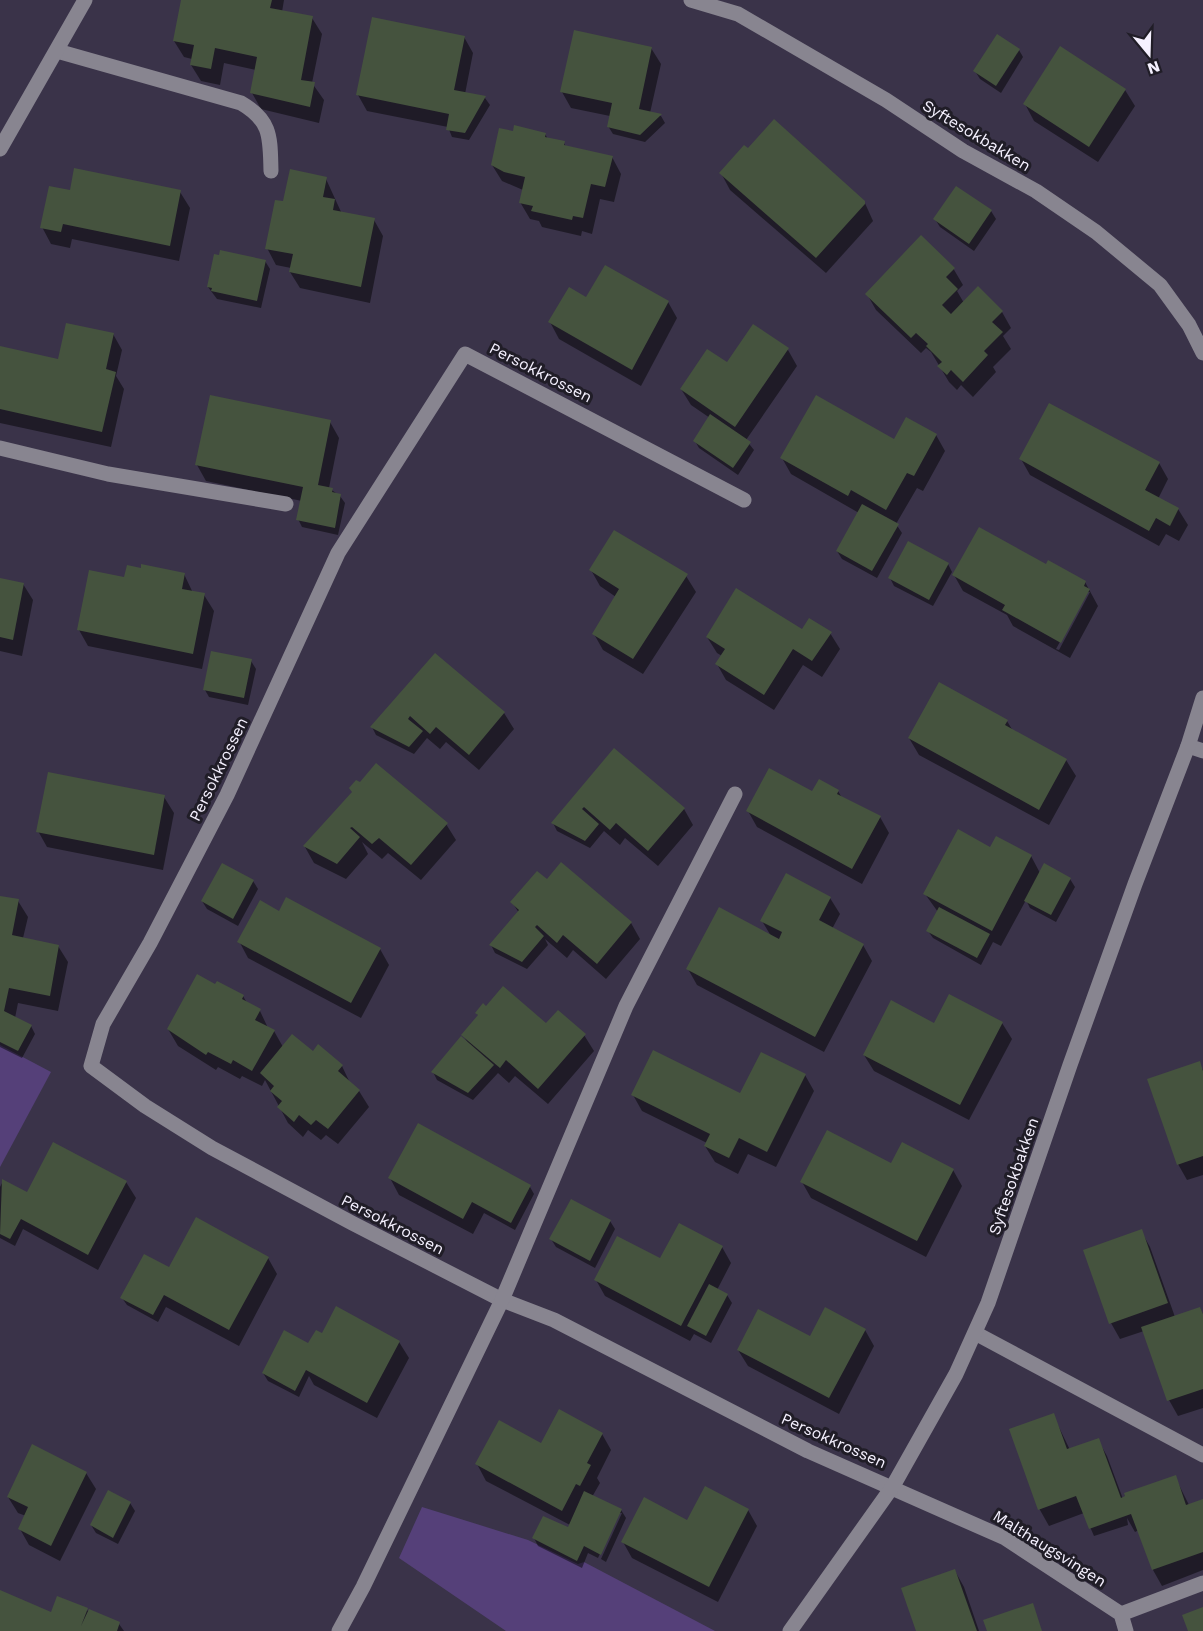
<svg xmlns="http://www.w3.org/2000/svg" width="1203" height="1631" viewBox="0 0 1203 1631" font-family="'Work Sans',sans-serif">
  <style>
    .green { fill: #554079 }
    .shadow { fill: #0007; fill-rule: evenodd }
    .building { fill: #45533e }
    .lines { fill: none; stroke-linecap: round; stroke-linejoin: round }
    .minor { stroke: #888590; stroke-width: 15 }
    .labels { text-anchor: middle; stroke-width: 6; stroke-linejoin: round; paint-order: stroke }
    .street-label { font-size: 16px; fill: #f5f1ff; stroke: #201d27 }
  </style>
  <rect width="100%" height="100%" fill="#3a3349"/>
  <!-- green -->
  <g class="green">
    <path d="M0,1045L51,1072L0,1167Z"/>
    <path d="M422,1507L528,1540L578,1564L584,1562L715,1631H506L399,1558Z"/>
  </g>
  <!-- shadow -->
  <g class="shadow">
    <path d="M182,0H284L282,12L312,18L322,34L312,83L324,100L319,123L261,109L252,93L256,70L224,63L220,85L201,81L191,65L192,59L184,57L174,41Z"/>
    <path d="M464,37L473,53L465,94L485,98L490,105L469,140L452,137L448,127L367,111L358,95Z"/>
    <path d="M651,48L661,64L650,113L661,116L665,123L645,142L613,134L608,126L610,116L571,108L562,92Z"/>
    <path d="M1019,50L1023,57L1001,93L980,79L975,71Z"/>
    <path d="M1125,90L1135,106L1098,162L1034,121L1025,104Z"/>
    <path d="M514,132L545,134L548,139L564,143L566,147L612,157L621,174L614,202L600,199L592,234L582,231L581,236L542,227L539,221L530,219L520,202L523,190L502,181L492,165Z"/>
    <path d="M721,173L864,201L873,221L826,273L730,190Z"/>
    <path d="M326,179L342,214L374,220L383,236L370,303L300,288L290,272L291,268L276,265L267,248Z"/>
    <path d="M957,188L991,211L996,219L974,251L940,227L935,219Z"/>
    <path d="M71,192H180L190,208L179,261L72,239L70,248L51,244L42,227Z"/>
    <path d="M265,261L270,269L261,308L217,299L208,287Z"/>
    <path d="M953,268L963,285L957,291L964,303L1002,312L1011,328L1003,336L1011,349L993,367L996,372L973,397L961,385L957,390L949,382L931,352L926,348L921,353L876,310L867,294Z"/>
    <path d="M587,299L668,302L677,318L641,386L559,339L550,322Z"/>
    <path d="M113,334L122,350L116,376L124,389L111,447L0,423V348L59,361Z"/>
    <path d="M788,350L797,366L746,440L754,450L738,475L699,448L695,441L710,418L691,405L681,389L727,364Z"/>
    <path d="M330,422L339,438L329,488L340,496L345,503L338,535L302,527L298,519L302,501L206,481L197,465Z"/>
    <path d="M936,435L945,451L923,491L917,488L896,524L902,533L877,578L842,559L837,551L859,513L791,474L782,458Z"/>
    <path d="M1021,459L1159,463L1168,479L1158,499L1178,509L1188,525L1179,541L1166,534L1159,546L1030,475Z"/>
    <path d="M948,564L952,572L933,606L894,586L890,578Z"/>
    <path d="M1047,566L1085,582L1098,606L1070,658L1013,626L1007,615L963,591L954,575ZM1087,592H1090L1059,650L1056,649Z"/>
    <path d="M591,570L686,576L696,592L643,674L603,650L594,634L616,597L600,586Z"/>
    <path d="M184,574L193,593L204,595L214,611L202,669L88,646L79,630L125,579Z"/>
    <path d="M0,579L23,584L33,600L22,656L0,651Z"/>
    <path d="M803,631L830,633L840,649L822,677L803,665L774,710L726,680L717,664L722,656L717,653L707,637Z"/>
    <path d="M251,661L256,669L248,705L209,697L205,690Z"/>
    <path d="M396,701L504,713L514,729L479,770L446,742L440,749L427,738L414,754L376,735L372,727Z"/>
    <path d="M1007,721L1013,731L1066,760L1076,776L1049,825L919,755L909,738Z"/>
    <path d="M838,791L842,798L880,817L889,833L862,884L757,827L748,811Z"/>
    <path d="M353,793L446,824L456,840L421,880L388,853L382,859L362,842L368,854L346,879L314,863L305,847Z"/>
    <path d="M164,797L174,813L163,870L47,847L38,831Z"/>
    <path d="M575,798L684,809L693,825L658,866L625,838L620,845L604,831L590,848L557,831L553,823Z"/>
    <path d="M991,849L1031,856L1040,873L1070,879L1075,887L1056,922L1030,908L1026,900L1001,946L993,942L981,965L933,938L928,931L938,912L925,894Z"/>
    <path d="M253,881L258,889L238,926L207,909L202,901Z"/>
    <path d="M547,881L631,923L640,939L606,979L573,950L567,958L545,939L548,945L527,969L495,953L491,945L519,913L512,902Z"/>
    <path d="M0,898L18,901L28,917L23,938L58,946L68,962L58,1011L18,1003L15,1018L31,1026L35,1034L22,1058L0,1047Z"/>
    <path d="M830,898L840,914L832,929L863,945L872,961L824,1052L697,985L688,969L771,936L762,921Z"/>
    <path d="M280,913L380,949L389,965L361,1018L248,958L239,941Z"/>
    <path d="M216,986L243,996L247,1003L260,1011L268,1028L274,1031L283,1047L313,1053L342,1066L350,1083L359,1091L369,1107L338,1144L326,1135L321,1140L308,1130L303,1137L288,1123L265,1080L262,1086L242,1076L240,1079L218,1067L216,1070L178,1046L168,1029Z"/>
    <path d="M477,1013L584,1035L594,1051L548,1104L515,1076L509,1083L498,1073L473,1100L437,1080L433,1072L469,1045L463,1035L479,1017Z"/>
    <path d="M1002,1023L1012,1039L969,1120L874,1071L864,1055L935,1025Z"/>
    <path d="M1199,1063L1203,1070V1175L1187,1180L1178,1164Z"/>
    <path d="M805,1075L814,1091L776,1167L748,1154L738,1174L715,1162L705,1146L707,1143L642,1111L633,1095H741Z"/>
    <path d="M892,1165L953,1170L962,1186L926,1257L811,1198L802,1182Z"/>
    <path d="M390,1178L530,1187L534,1194L515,1230L484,1213L473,1234L399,1195Z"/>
    <path d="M3,1181L27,1194L126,1182L136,1198L98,1270L23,1229L15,1246L0,1238V1187Z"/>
    <path d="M572,1201L610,1221L615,1229L595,1268L556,1247L551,1239Z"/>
    <path d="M1141,1231L1150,1247L1175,1317L1200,1308L1203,1314V1408L1178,1416L1169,1400L1144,1331L1120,1339L1111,1323Z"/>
    <path d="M722,1247L731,1263L717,1290L727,1295L732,1303L711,1343L694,1334L690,1341L605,1296L596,1280L661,1260Z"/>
    <path d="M268,1258L277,1274L239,1346L166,1307L158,1322L127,1305L122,1298L170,1269Z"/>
    <path d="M865,1330L874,1346L839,1414L748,1366L738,1350Z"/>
    <path d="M323,1335L399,1342L409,1358L377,1418L314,1385L309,1376L299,1397L268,1381L263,1373L313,1347Z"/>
    <path d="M1053,1415L1070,1450L1098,1440L1107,1456L1123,1499L1175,1477L1189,1505L1203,1500V1570L1162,1586L1153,1570L1139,1530L1135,1532L1127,1518L1128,1525L1094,1536L1084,1513L1049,1526L1040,1510L1011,1430Z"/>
    <path d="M602,1434L611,1450L597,1478L600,1483L592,1497L621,1510L626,1518L606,1562L601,1559L622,1513H619L598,1558L588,1553L582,1568L538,1546L534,1538L568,1529L570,1525L486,1481L477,1464L542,1445Z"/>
    <path d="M86,1473L96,1489L60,1561L29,1545L20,1529L26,1516L18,1513L8,1497Z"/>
    <path d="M130,1503L135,1511L118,1544L96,1533L91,1525Z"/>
    <path d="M748,1510L757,1526L718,1602L632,1558L623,1542L688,1522Z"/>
    <path d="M955,1571L964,1587L979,1631H918Z"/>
    <path d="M0,1591L51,1615L58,1598L119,1624L124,1631H0Z"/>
  </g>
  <!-- building -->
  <g class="building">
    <path d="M181,0H272L270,8L313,16L301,80L315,82L310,107L250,93L257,57L215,48L211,69L190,65L194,45L173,41Z"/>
    <path d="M372,17L465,36L454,90L486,96L465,133L446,130L449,114L356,95Z"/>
    <path d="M574,30L652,47L639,109L662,114L640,135L607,127L612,103L560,92Z"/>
    <path d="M997,34L1020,49L996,86L973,71Z"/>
    <path d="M1060,46L1126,89L1089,147L1023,104Z"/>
    <path d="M774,119L865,201V204L816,258L719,173L744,145L748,148Z"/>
    <path d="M514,125L546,133L545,137L565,141L564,145L613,156L605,187L591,184L583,218L573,216L572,220L531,211L533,206L519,203L525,177L504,172L491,165L499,128L513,131Z"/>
    <path d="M74,168L181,190L170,246L63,224L61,232L40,228L49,186L70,190Z"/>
    <path d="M290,169L327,177L323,197L335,199L333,210L375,218L361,287L289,272L293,254L265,249L275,200L283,201Z"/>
    <path d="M956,186L992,210L969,244L933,219Z"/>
    <path d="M921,235L955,268L946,277L958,289L942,305L951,314L978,286L1003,311L992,322L1003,332L984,351L988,355L963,382L951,370L947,375L937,366L942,362L926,346L928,344L916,333L911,338L865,294Z"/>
    <path d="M220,250L266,260L257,301L211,291L212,288L207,287L214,254L219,255Z"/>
    <path d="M605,265L669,301L632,370L548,322L569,287L586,297Z"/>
    <path d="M66,323L114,333L106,369L116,372L102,432L0,409V346L58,359Z"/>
    <path d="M753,324L789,348L735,427L680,389L707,349L727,362Z"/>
    <path d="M210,395L331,420L318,485L333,488L332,492L341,494L335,528L296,520L303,487L195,465Z"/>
    <path d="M816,395L894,439L906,417L937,434L914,476L907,473L886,510L851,490L848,496L780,458Z"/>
    <path d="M1049,403L1160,462L1145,490L1179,508L1170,526L1156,518L1149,531L1019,459Z"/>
    <path d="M710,414L751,442L733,468L693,441Z"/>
    <path d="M862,504L899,524L872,571L836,551Z"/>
    <path d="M979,527L1046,564L1048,560L1086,581L1084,586L1090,589L1061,643L1002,610L1005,605L952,575Z"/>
    <path d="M614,530L688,574L633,659L592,634L619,589L589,570Z"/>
    <path d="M908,541L949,563L929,600L888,578Z"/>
    <path d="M141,564L185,573L182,589L205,593L193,654L77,630L89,570L124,577L127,565L141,568Z"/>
    <path d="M0,578L24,583L13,640L0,637Z"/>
    <path d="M736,588L802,629L809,618L832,632L812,661L793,649L764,695L715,664L725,649L706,637Z"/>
    <path d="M211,651L252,659L244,698L203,690Z"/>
    <path d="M435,653L505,712L469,755L436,727L430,734L410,716L408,719L423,731L409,747L370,727Z"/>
    <path d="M939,682L1008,720L1005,725L1067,759L1039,810L908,738Z"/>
    <path d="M614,748L685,808L648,851L616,823L610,830L584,807L582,809L599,824L585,841L551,823Z"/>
    <path d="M376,763L448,823L411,865L379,838L372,844L352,827L350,828L360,837L337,864L303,846L352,792L349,788L356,780L360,782Z"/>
    <path d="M769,768L812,791L819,779L839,790L837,794L881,816L852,869L746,811Z"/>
    <path d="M48,772L165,795L154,855L36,832Z"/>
    <path d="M958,829L990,847L996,836L1032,855L992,931L923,894Z"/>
    <path d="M561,862L632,922L597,964L563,935L557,943L537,925L535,927L544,936L522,962L489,945L519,910L510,902L537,871L547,879Z"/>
    <path d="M222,863L254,880L233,919L201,901Z"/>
    <path d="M1044,863L1071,878L1051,915L1024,901Z"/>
    <path d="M786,873L831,897L819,920L864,944L815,1037L686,969L719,907L779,939L782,932L760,921Z"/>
    <path d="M0,896L19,899L12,935L59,945L50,996L9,988L4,1011L32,1025L18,1051L0,1042Z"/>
    <path d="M286,897L381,948L351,1003L237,942L260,900L279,911Z"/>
    <path d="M939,907L990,934L977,958L926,931Z"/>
    <path d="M197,974L215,984L217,981L244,995L242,999L261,1009L255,1020L275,1030L252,1071L233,1060L231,1064L208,1052L206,1055L167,1029Z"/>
    <path d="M503,986L546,1023L558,1010L586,1034L538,1089L506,1060L500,1068L461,1035L478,1015L475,1013L483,1003L486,1006Z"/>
    <path d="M949,994L1003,1022L960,1105L863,1055L891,1000L934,1023Z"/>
    <path d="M292,1034L313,1051L318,1044L343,1065L338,1071L360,1090L328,1129L316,1120L311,1125L299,1115L294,1122L277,1107L282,1101L270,1091L274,1086L260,1073Z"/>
    <path d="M461,1036L494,1065L468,1093L431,1072Z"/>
    <path d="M653,1050L740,1093L761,1052L806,1074L767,1152L739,1138L729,1158L704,1146L710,1134L631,1095Z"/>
    <path d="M1200,1061L1203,1071V1156L1177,1165L1147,1079Z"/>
    <path d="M418,1123L531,1185L511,1223L472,1202L463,1219L388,1178Z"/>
    <path d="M827,1130L891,1163L902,1142L954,1169L917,1241L800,1182Z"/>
    <path d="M53,1142L127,1181L88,1255L21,1219L10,1239L0,1234L2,1179L27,1192Z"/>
    <path d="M571,1199L611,1220L590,1261L549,1239Z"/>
    <path d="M196,1217L269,1257L229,1330L164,1295L153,1315L120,1298L144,1254L169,1267Z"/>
    <path d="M679,1223L723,1246L681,1326L594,1280L617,1236L660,1258Z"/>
    <path d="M1142,1229L1168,1303L1109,1324L1083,1250Z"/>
    <path d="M709,1284L728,1294L706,1336L687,1326Z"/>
    <path d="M336,1306L400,1341L367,1403L306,1370L295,1391L262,1373L284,1330L308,1343L316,1330L322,1333Z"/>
    <path d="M825,1307L866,1329L829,1398L737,1350L758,1309L810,1336Z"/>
    <path d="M1200,1307L1203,1314V1389L1167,1401L1141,1327Z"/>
    <path d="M559,1409L603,1433L587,1463L591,1465L580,1486L576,1484L562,1511L475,1464L499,1420L541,1443Z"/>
    <path d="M1054,1413L1067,1449L1099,1438L1121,1498L1125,1496L1124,1493L1176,1475L1186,1505L1203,1499V1552L1152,1570L1131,1514L1089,1529L1076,1496L1038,1510L1009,1429Z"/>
    <path d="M32,1444L87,1472L51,1546L18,1529L28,1507L7,1497Z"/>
    <path d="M705,1486L749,1509L709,1587L621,1542L644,1497L687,1520Z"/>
    <path d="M108,1490L131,1502L113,1538L90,1525Z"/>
    <path d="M584,1491L622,1509L601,1555L584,1546L577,1561L532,1538L543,1516L568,1527Z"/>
    <path d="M955,1569L977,1631H916L901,1588Z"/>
    <path d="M0,1590L51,1612L57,1596L88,1608L81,1626L89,1609L120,1622L117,1631H0Z"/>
    <path d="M1033,1603L1042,1631H987L983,1620Z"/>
    <path d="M1203,1607V1631H1188L1182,1615Z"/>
  </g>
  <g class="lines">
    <!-- minor -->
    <g class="minor">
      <path d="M691,0L738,14L886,100L963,151L1036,191L1096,232L1160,285L1189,325L1203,353"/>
      <path d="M57,51L241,103C272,121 270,138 271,171"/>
      <path d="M0,149L85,0"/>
      <path d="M0,448L108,474L286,504"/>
      <path d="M744,500L465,354L338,553L227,795L150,943L103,1024L91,1066L145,1106L212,1148L352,1223L502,1300L554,1320L808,1451L1005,1538L1121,1614L1126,1631"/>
      <path d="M1188,746L1203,751"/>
      <path d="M975,1333L1203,1455"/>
      <path d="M1121,1614L1203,1583"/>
      <path d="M339,1631L363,1587L502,1300L626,1006L735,794"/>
      <path d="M790,1631L893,1486L956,1374L988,1303L1070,1065L1135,884L1188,746L1203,698"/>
    </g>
  </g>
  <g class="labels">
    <!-- street labels -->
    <g class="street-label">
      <text transform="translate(977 135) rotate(31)" y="6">Syftesokbakken</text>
      <text transform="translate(541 372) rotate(27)" y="6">Persokkrossen</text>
      <text transform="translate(218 769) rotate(-64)" y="6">Persokkrossen</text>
      <text transform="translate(1013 1176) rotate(-71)" y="6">Syftesokbakken</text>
      <text transform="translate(393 1224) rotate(27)" y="6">Persokkrossen</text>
      <text transform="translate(834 1440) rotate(24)" y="6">Persokkrossen</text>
      <text transform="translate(1050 1548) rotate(32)" y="6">Malthaugsvingen</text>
    </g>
  </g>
  <!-- north arrow -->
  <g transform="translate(1149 54) rotate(161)" stroke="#201d27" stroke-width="4.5" paint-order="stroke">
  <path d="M0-4.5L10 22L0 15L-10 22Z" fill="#f5f1ff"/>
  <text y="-9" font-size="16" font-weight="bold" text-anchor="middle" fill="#f5f1ff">N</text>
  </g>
</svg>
